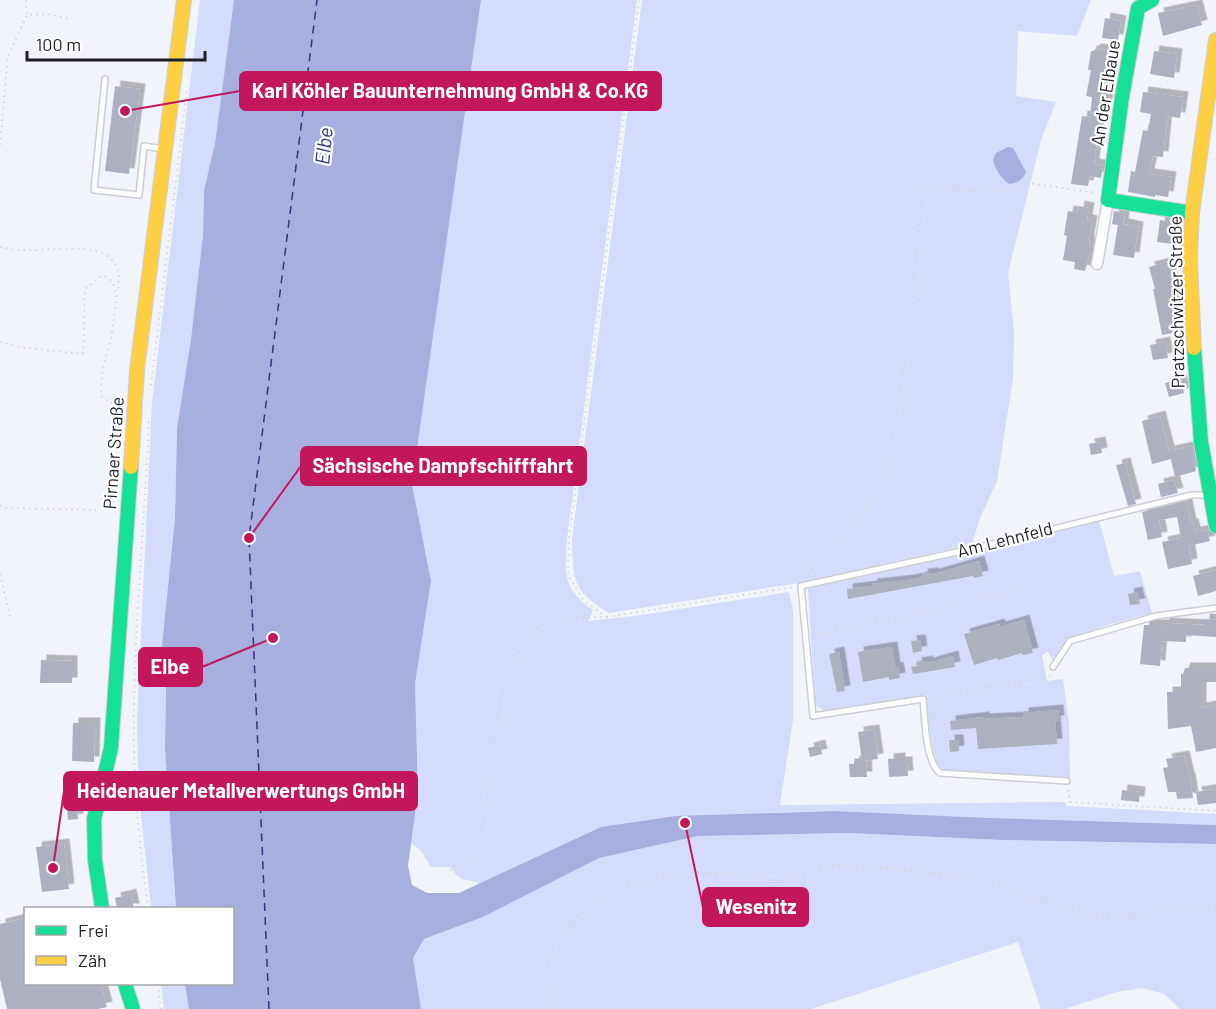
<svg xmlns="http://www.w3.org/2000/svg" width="1216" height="1009" viewBox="0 0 1216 1009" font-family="Barlow,sans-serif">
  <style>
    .green { fill: #d5dbfb }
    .water { fill: #a6afdd }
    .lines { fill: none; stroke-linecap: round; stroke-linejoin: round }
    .ferry { stroke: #313680; stroke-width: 1.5; stroke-dasharray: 8 6; stroke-linecap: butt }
    .building { fill: #adb0bf; filter: url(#shadow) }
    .lane-casing { stroke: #cdced5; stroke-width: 8 }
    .street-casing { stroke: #cdced5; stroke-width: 13 }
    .fast-casing { stroke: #cdced5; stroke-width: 16 }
    .slow-casing { stroke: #cdced5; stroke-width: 16 }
    .path { stroke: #d3d4d6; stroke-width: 2; stroke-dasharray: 1.5 4.5; stroke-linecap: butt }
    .lane { stroke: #fdfdfe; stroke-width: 5 }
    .street { stroke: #fdfdfe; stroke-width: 10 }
    .fast { stroke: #16e098; stroke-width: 14 }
    .slow { stroke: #ffcf43; stroke-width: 14 }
    .labels { text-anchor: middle; stroke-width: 4.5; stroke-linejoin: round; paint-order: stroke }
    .street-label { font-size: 18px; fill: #1f2026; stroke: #fff }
    .water-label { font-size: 20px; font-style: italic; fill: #313680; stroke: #fff }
    .leader { fill: none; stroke: #c2185b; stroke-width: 2 }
    .callout-dot { fill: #c2185b; stroke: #fff; stroke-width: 2 }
    .callout { fill: #c2185b; stroke: #c2185b; stroke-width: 2 }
    .callout-label { font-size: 20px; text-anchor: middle; font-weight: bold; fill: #fff }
  </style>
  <defs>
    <filter id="shadow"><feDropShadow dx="5.5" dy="-5.5" stdDeviation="0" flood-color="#0004"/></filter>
  </defs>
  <rect width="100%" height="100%" fill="#f2f4fb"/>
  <!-- green -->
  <g class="green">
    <path d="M200,0H234L215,143L204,190L203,235L191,339L177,428L175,518L162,645L166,692L165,748L176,908H151L138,787L137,718L152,402Z"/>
    <path d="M481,0H637L567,539C565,574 562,588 593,610L588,621L635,616L789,592L793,611V720L780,805L1065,802L1067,806L1216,814V825L990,818L834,811L779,812L601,827L480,884C465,876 464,886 450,867H431L421,851L411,843L418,792L415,684L431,581L412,484Z"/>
    <path d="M642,0H1091L1077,36L1018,31L1016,96L1056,102L1041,140L1008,273L1014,330L1013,379L997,481L980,518L972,544L799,583L609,613C572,591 573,579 572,539Z"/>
    <path d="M1099,520L1114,576L1140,571L1152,613L1107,625L1067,639L1053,661L1048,652L1042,655L1047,681L1063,679L1069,723L1070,778L944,771C929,760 929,714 926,695L829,711L823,710L815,705L808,588L969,553Z"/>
    <path d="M849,833L1002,840L1216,844V1009H1180L1164,994L1142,988L1117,992L1065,1009H1041L1018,942L811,1009H421L413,958L424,939L483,917L599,858L698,836Z"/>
    <path d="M161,984H185L189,1009H164Z"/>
  </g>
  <!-- water -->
  <g class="water">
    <path d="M234,0H481L412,484L431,581L415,684L418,792L408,866L412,885L427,893H459L601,827L676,816L834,811L990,818L1216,825V844L1002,840L849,833L698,836L599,858L483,917L424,939L413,958L421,1009H189L185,984H232V908H176L165,748L166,692L162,645L175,518L177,428L191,339L203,235L204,190L215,143Z"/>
    <path d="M1008,147L1013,148L1026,172C1024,179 1015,184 1009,184C1001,178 995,170 993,159L996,153Z"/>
  </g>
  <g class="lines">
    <!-- ferry -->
    <path class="ferry" d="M269,1009L249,538L317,0"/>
  </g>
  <!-- building -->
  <g class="building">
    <path d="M1197,5L1202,25L1163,36L1158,13Z"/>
    <path d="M1105,18L1121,21L1118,40L1102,38Z"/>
    <path d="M1095,49L1107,50L1103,83L1110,84L1105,117L1100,116L1094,164L1103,166L1101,178L1090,176L1088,186L1071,184L1082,116L1090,117L1092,97L1086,96L1091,70H1088L1091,51H1094Z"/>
    <path d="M1154,51L1177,54L1174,78L1150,74Z"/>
    <path d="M115,86L140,89L129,174L105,171Z"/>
    <path d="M1143,92L1183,97L1180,118L1167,116L1163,157L1153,156L1149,174L1171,177L1168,197L1155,195V197L1128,192L1131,171L1135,172L1143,130L1148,131L1151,114L1140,112Z"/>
    <path d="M1079,206L1089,208L1087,220L1092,221L1089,239L1090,251L1085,271L1074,269L1075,262L1063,260L1067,236L1064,235L1068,211L1078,213Z"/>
    <path d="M1114,211L1125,213L1123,224L1138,227L1134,258L1113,255L1118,225L1112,224Z"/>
    <path d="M1160,220L1176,223L1173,244L1157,242Z"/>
    <path d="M1168,262L1179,317H1182L1183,331L1162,335L1153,289H1155L1149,267Z"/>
    <path d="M1165,342L1168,358L1153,360L1150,345Z"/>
    <path d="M1181,379L1184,393L1169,397L1165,383Z"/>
    <path d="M1160,416L1171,459L1152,464L1142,421Z"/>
    <path d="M1100,442L1102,453L1091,455L1089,444Z"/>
    <path d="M1192,446L1196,471L1175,477L1169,451Z"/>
    <path d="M1125,463L1136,504L1128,506L1116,465Z"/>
    <path d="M1174,480L1178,493L1161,497L1158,484Z"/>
    <path d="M1186,501L1191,524H1193L1195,532L1207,530L1210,541L1189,546L1192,564L1168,569L1162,542L1181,538L1177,517L1159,520L1162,537L1148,540L1142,512Z"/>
    <path d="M979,561L983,576L974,578L973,576L848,599L847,589L872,586V584L909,580L923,577L922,574L933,573L934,574Z"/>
    <path d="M1216,570V591L1198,596L1193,576Z"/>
    <path d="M1137,592L1140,604L1130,605L1128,594Z"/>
    <path d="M1204,619L1216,620V637L1186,635V642L1162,641L1160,666L1140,664L1144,625H1164V623L1204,625Z"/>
    <path d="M1024,620L1033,653L1023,655L1022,653L998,660L997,658L974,665L964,634L999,624L1000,627Z"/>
    <path d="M920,640L922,651L913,653L911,641Z"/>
    <path d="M892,647L895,668L898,667L900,678L889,680V677L863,682L858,652Z"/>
    <path d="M839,652L845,691L837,692L829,654Z"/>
    <path d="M953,656L955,667L913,674L911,667L917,666L916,663L927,661L928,663Z"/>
    <path d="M41,660L72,661V683H40Z"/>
    <path d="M1185,668H1216V682H1201V708L1216,705V748L1196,752L1191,726L1168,729L1167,692H1181V674H1183Z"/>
    <path d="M1058,710L1059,721H1055L1057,744L978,749L976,728L951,730L950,721L984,717V719L1023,717V713Z"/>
    <path d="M73,723H95L94,762L72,761Z"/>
    <path d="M874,730L878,759L862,761L858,732Z"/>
    <path d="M949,740H958L959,751L950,752Z"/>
    <path d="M820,745L822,754L810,757L808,748Z"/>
    <path d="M1184,756L1189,778H1190L1193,798L1177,799L1176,792H1168L1163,768L1168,767L1166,759Z"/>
    <path d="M900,758V762H907L908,776L889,777L888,759Z"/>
    <path d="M854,761H866L867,777H850L849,764H854Z"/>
    <path d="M1216,789V803L1198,805L1196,792Z"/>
    <path d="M1122,790L1140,792L1139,802L1121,800Z"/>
    <path d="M125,798L127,809L116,810L115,799Z"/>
    <path d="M77,807L78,819L68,820L67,808Z"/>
    <path d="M64,844L69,889L42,892L36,847Z"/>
    <path d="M131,894L134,909H117L115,898Z"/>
    <path d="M26,918V984H101L107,1007L98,1009H7L0,979V924Z"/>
  </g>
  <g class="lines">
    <defs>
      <g id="lane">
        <path d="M105,79L94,190L139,195L144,146L163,149"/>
        <path d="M1053,667L1070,641L1156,616L1216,608"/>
        <path d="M1067,781L940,773C925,761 925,718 923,699L813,716L801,586L971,549L1192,495H1208"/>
      </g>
      <path id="street" d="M1097,264L1108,200"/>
      <g id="fast">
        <path d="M1152,0L1138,8L1122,97L1108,200L1192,213"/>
        <path d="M1194,348L1201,442L1216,526"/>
        <path d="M102,908L95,860L94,819L111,748L131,467"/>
        <path d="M125,984L133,1009"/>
      </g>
      <g id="slow">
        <path d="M1194,348L1190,261L1192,213L1216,40"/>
        <path d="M131,467L137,370L184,0"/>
      </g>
    </defs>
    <!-- lane casing -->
    <use href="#lane" class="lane-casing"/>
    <!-- street casing -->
    <use href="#street" class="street-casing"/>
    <!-- fast casing -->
    <use href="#fast" class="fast-casing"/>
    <!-- slow casing -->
    <use href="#slow" class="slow-casing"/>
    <!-- path -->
    <g class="path">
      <path d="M26,0L27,15"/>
      <path d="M0,145L8,56L27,15L48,14L69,19"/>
      <path d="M0,247C6,248 12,250 18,250C52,253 132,231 117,293"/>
      <path d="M0,342L20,347L83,354L85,289L103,275L112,281L117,295L111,340L103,367L101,390L102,397L111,403H120"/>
      <path d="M151,385L187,90"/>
      <path d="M0,505L5,508L96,510"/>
      <path d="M0,574L11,621"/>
      <path d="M808,575L819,556L869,504L890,448L908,339L923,187L991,192L1015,189L1028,183L1097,193"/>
      <path d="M607,617L584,601L568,575L569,538L639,0"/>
      <path d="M812,636L954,606L1021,589"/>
      <path d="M931,697L1050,676"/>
      <path d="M1068,790L1070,802L1216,811"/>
      <path d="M450,871L459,861L471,858L476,852L486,807L491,757L504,682L527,636L545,623L562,618L607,617L793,587"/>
      <path d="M148,908C141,856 135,803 134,750C132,639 145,528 149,417"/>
      <path d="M158,984L161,1009"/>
      <path d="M545,1009L550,957L559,933L583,911L624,886L676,872L741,874L781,882L814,869L841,865L886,868L954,876L1012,890L1020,895L1086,913L1102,915H1129L1190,904L1216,910"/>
    </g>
    <!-- lane -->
    <use href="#lane" class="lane"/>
    <!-- street -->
    <use href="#street" class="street"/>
    <!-- fast -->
    <use href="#fast" class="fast"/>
    <!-- slow -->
    <use href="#slow" class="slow"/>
  </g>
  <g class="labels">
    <!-- street labels -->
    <g class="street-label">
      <text transform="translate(1106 93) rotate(-81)" y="6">An der Elbaue</text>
      <text transform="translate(1177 302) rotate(-91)" y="6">Pratzschwitzer Straße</text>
      <text transform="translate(114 453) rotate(-86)" y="6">Pirnaer Straße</text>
      <text transform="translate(1005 540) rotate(-14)" y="6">Am Lehnfeld</text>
    </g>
    <!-- water labels -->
    <g class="water-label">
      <text transform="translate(324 146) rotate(-84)" y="7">Elbe</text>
    </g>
  </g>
  <!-- callouts -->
  <path class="leader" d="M125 111L240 91M249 538L301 466M273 638L202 667M53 868L64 791M685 823L703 907"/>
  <g class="callout-dot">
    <circle cx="125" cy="111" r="6"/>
    <circle cx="249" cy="538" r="6"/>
    <circle cx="273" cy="638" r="6"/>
    <circle cx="53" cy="868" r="6"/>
    <circle cx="685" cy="823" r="6"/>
  </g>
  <g class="callout">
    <rect x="240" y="72" width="421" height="38" rx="6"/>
    <rect x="301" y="447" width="285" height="38" rx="6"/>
    <rect x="139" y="648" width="63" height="38" rx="6"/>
    <rect x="64" y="772" width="353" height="38" rx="6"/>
    <rect x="703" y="888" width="105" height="38" rx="6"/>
  </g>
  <g class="callout-label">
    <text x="450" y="98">Karl Köhler Bauunternehmung GmbH &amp; Co.KG</text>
    <text x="443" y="473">Sächsische Dampfschifffahrt</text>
    <text x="170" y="674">Elbe</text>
    <text x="241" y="798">Heidenauer Metallverwertungs GmbH</text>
    <text x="756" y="914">Wesenitz</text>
  </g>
  <!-- legend -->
  <rect x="24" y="907" width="210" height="78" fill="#ffffff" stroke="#a5a6a8" stroke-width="1.5"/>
  <rect x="36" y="926" width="30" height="9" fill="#16e098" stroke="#a5a6a8" stroke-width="1.5"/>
  <text x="78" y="937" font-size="18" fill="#1f2026">Frei</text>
  <rect x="36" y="956" width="30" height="9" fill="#ffcf43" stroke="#a5a6a8" stroke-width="1.5"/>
  <text x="78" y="967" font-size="18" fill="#1f2026">Zäh</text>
  <!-- scale -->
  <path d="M27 51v9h178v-9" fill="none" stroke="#1f2026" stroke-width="3"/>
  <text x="36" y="51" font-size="18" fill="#1f2026" stroke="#ffffff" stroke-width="4.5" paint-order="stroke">100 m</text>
</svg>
